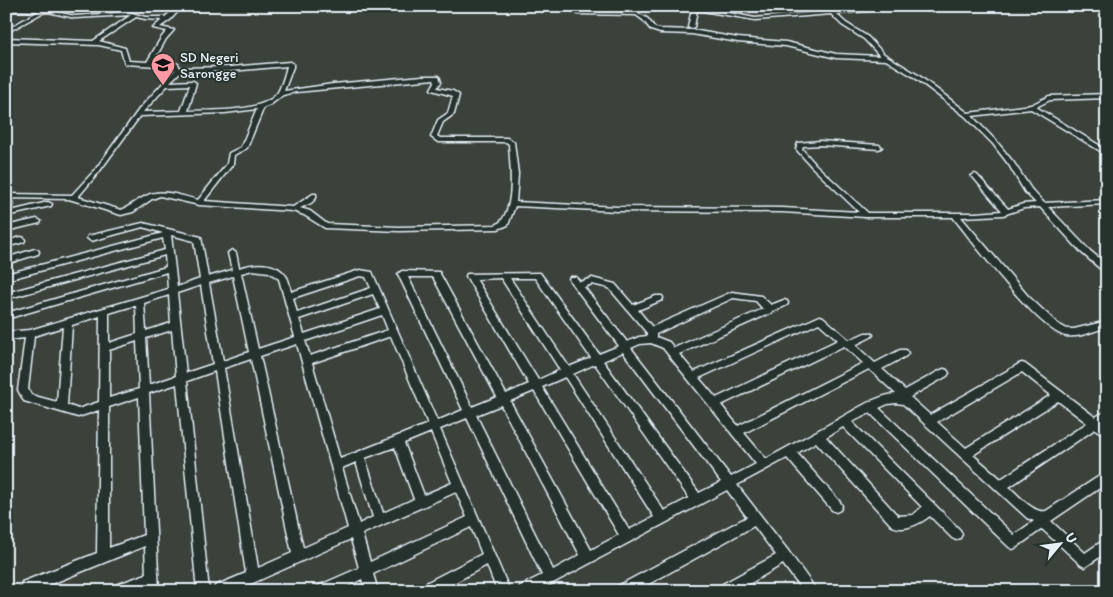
<svg xmlns="http://www.w3.org/2000/svg" width="1113" height="597" viewBox="0 0 1113 597" font-family="Itim,sans-serif">
  <style>
    .lines { fill: none; stroke-linecap: round; stroke-linejoin: round }
    .minor-casing { stroke: #e8f1f8; stroke-width: 3 }
    .minor { fill: #26332d; fill-rule: evenodd }
    .labels { text-anchor: middle; stroke-width: 4; stroke-linejoin: round; paint-order: stroke }
    .far-poi-label { font-size: 14px; fill: #e8f1f8; stroke: #26332d; text-anchor: start }
  </style>
  <rect width="100%" height="100%" fill="#3b413b"/>
  <filter id="ink" filterUnits="userSpaceOnUse"><feTurbulence type="fractalNoise" baseFrequency=".02" numOctaves="2"/><feDisplacementMap in="SourceGraphic" scale="10" xChannelSelector="R" yChannelSelector="G"/><feConvolveMatrix kernelMatrix="1 2 1 2 8 2 1 2 1" color-interpolation-filters="sRGB"/></filter>
  <g filter="url(#ink)">
    <g class="lines">
      <defs>
        <g id="minor">
          <path d="M8,6L40,9L43,10H48L75,16L129,12L145,17H165L178,6H183L170,20L160,27L174,30L166,39L153,62L176,63L178,64L180,68L231,67L290,62L293,64V67L284,91L333,84L423,76H439L441,82L437,88L453,91L459,95L454,114L443,122L437,136L440,138H507L514,142L518,174L516,202L618,207L782,208L859,212L812,167L796,149L798,143L820,141L879,145L882,147L879,149L820,145L803,146L802,149L816,165L868,213H976L1002,211L973,177L971,176L975,174L977,175L1008,209L1023,204L1036,203L1025,192L1009,165L993,144L965,116L914,77L886,60L836,58L786,46L738,42L692,34L660,33L651,30L643,20L636,15L578,14L565,6H571L579,12L637,13L647,18L655,28L660,29L692,30L738,38L786,42L836,54L880,56L864,39L842,25L831,14L755,20L697,10L694,27L691,29L688,27L692,9L683,6H694L755,18L831,11L894,6H916L836,14L846,23L868,37L884,54L918,75L968,113L1031,105L1049,96L1107,94V98L1050,100L1036,107L1107,150V155L1031,109L972,116L997,142L1014,163L1031,189L1044,203L1107,200V204L1048,207L1088,249L1107,265V273L1104,272L1082,253L1040,207L1024,208L1003,215L961,217L1028,296L1058,324L1067,329H1074L1107,321V327C1094,331 1079,338 1066,336C1039,331 972,241 953,217H866L782,212L618,211L515,206L508,225L498,229L399,231L325,228L304,215L293,211L199,205L160,196L152,199L133,212L121,215L69,199L6,198V194L72,195L95,170L140,108L175,70L174,67L125,64L121,50L99,45L6,42V38L93,41L131,15L75,18L48,12L42,13L6,33V30L39,11L10,10L8,9ZM136,17L145,19L162,20L153,28L167,31L161,38L147,62L129,61L125,48L99,41ZM287,66C285,74 282,85 278,92C265,113 211,110 188,111L196,83L193,81L170,82L180,72L231,71ZM434,79L435,82L431,89L432,90L453,96L448,113L438,120L431,137L438,142H506L509,144C510,164 517,213 496,225L399,227L327,224L310,211L300,208L311,203L316,198V194H313L293,207L204,201L233,164L234,155L247,148L264,107L270,105L283,95L296,92ZM190,85L181,111L143,112L167,86ZM257,109L241,147L229,153L227,164L198,200C181,196 161,188 146,196C137,200 130,207 121,210L78,197L99,172L140,116L225,113Z"/>
          <path d="M6,201H12L13,203L11,211L48,202L52,204L51,206L11,215L10,220L6,222Z"/>
          <path d="M37,219L41,221L40,223L6,231V226Z"/>
          <path d="M143,223L201,237L208,277L232,270L228,253L232,250L236,253L239,268C254,263 276,261 286,276C289,280 290,287 291,292L360,270L372,272L437,421L463,410L398,274L402,271L439,272L506,394L529,384L466,276L467,274L540,273L599,354L619,346L570,281L569,279L570,277H576L580,282L592,278L615,284L633,305L656,296H662L663,298L662,300L638,310L652,327L732,292L761,296L771,305L784,300L787,301L788,303L787,305L773,312L679,354L694,372L820,316L823,317L849,340L865,333H871L873,335L871,337L855,345L875,363L900,350H906L908,353L906,356L882,369L905,390L941,370L944,369L947,370L949,373L947,376L910,397L930,415L1019,364L1022,363L1025,364L1095,417L1107,411V421L1103,423L1107,426V437L1095,429L1009,487C1019,495 1033,514 1046,511L1107,471V483L1051,521L1085,553L1107,538V552L1085,567L1081,565L1042,529L1017,547L1013,549L1009,547L870,413L852,422L960,530L962,534L960,538L956,540L952,538L930,516C919,524 905,532 892,526L816,442L797,453L840,502L842,506L840,510L836,512L832,510L787,458L737,485L789,552L817,591H803L783,564L737,591H718L719,586L776,555L754,526L636,591H617L618,586L747,517L727,490L538,591H519L520,586L542,575L467,418L440,429L510,591H497L487,565L439,591H419L420,586L482,554L471,527L373,574L378,591H366L362,579L338,591H317L318,586L359,568L351,539L235,591H214L215,586L246,573L215,371L187,381L209,591H197L177,384L149,393L159,591H147L146,586L134,591H112L113,586L146,574L145,546L34,591H22L21,587L22,582L97,553L99,410L78,417L24,401L18,390L25,338L6,340V332L30,330L168,289L167,272L6,319V313L166,267L165,255L6,299V293L165,250L163,238L6,280V274L163,233L143,227L91,241L87,238L88,236ZM171,235L194,241L200,279L177,287ZM253,270L269,272L279,279L295,337L258,349L241,273ZM233,276L249,352L223,361L209,283ZM360,276L366,277L371,288L297,313L293,298ZM408,277H433L497,397L472,407ZM501,278L560,370L538,380L476,279ZM510,278H535L591,358L569,367ZM592,284L609,288L647,333V336L639,337L627,342L584,287ZM201,285L213,364L186,373L177,293ZM373,294L380,309L304,334L299,319ZM169,295L171,323L146,331L144,303ZM733,298L756,301L763,309L674,348L669,342L656,337V334ZM136,305L137,334L109,343V313ZM382,315L388,330L310,356L305,341ZM100,316L99,402L78,409L67,405L72,325ZM819,323L838,340L716,398L699,378ZM63,327L57,402L31,395L28,389L34,336ZM172,330L176,376L149,385L146,338ZM391,336L428,424L340,459L312,363ZM137,341L139,389L109,398V350ZM651,343L663,348L756,464L731,477L631,348L640,344ZM297,344L348,528L303,548L260,356ZM844,346L863,363L738,426L721,405ZM623,352L721,482L699,493L603,361ZM251,359L292,553L258,568L224,368ZM595,364L689,498L664,511L573,374ZM869,369L896,394C876,395 854,411 837,420C813,433 790,446 766,459L744,433ZM1022,372L1051,395L966,448L937,422ZM565,377L654,517L629,530L542,387ZM534,391L619,535L591,550L510,401ZM139,397L144,535L109,548V407ZM1058,401L1087,423L1001,479L973,455ZM896,403L903,404L1027,518L1034,521L1014,535L879,408L888,404ZM501,405L580,555L553,570L476,415ZM843,427L922,507L913,515L898,516L826,437ZM431,432L452,483L424,495L404,443ZM395,447L414,499L383,513L365,458ZM356,462L373,517L359,524L342,468ZM456,492L467,517L370,562L362,534Z"/>
          <path d="M21,237L24,238L25,240L24,242L6,247V241Z"/>
          <path d="M35,249L38,250L39,252L38,254L6,264V258Z"/>
        </g>
      </defs>
      <!-- minor casing -->
      <use href="#minor" class="minor-casing"/>
      <!-- minor -->
      <use href="#minor" class="minor"/>
    </g>
  </g>
  <!-- icons -->
  <defs>
    <symbol id="school-pin" viewBox="-11 -11 22 30"><path d="M0 17L-7.5 6A9.5 9.5 0 1 1 7.5 6Z" fill="#ff9aa2" stroke="#26332d"/><path d="M0-5L7-2L0 1L-7-2ZM-4 1L0 2.5L4 1V4Q0 6-4 4Z" fill="#111"/></symbol>
  </defs>
  <g fill-rule="evenodd">
    <use href="#school-pin" x="149" y="51" width="28" height="38"/>
  </g>
  <g class="labels">
    <!-- far-poi labels -->
    <g class="far-poi-label">
      <text x="180" y="62">SD Negeri<tspan x="180" dy="16">Sarongge</tspan></text>
    </g>
  </g>
  <!-- margin -->
  <rect width="1113" height="597" fill="none" stroke="#26332d" stroke-width="25"/>
  <rect x="12" y="12" width="1088" height="572" fill="none" stroke="#e8f1f8" stroke-width="2" filter="url(#ink)"/>
  <!-- north arrow -->
  <g transform="translate(1060 544) rotate(61)" stroke="#26332d" stroke-width="4" paint-order="stroke">
  <path d="M0-4L9 19L0 12L-9 19Z" fill="#e8f1f8"/>
  <text y="-8" font-size="14" font-weight="bold" text-anchor="middle" fill="#e8f1f8">U</text>
  </g>
</svg>
